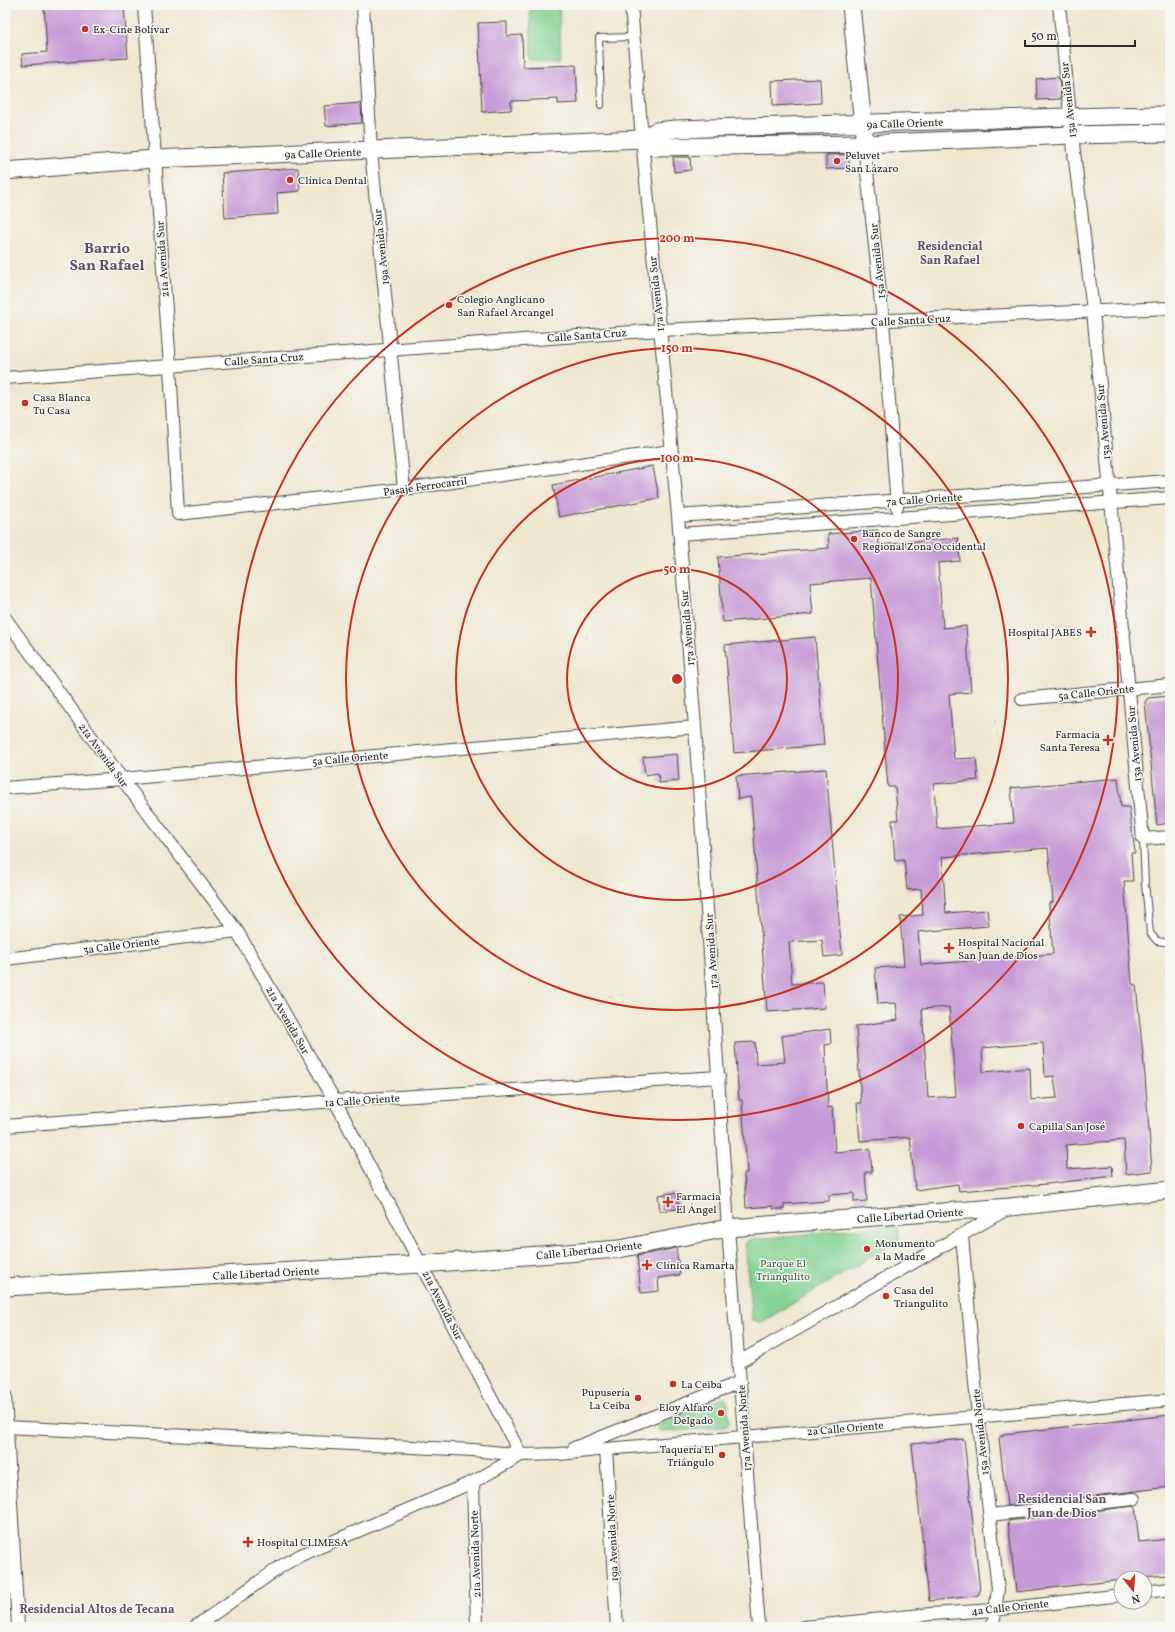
<svg xmlns="http://www.w3.org/2000/svg" width="1175" height="1632" font-family="Vollkorn,serif">
<style>
.green{fill:#82d293;stroke:#567e5f}
.building{fill:#c69ad6;fill-rule:evenodd}
.lines{fill:none;stroke-linecap:round;stroke-linejoin:round}
.lane-casing{stroke:#484744;stroke-width:8}
.street-casing{stroke:#484744;stroke-width:14}
.secondary-casing{stroke:#484744;stroke-width:19}
.lane{stroke:#fff;stroke-width:6}
.street{stroke:#fff;stroke-width:12}
.secondary{stroke:#fff;stroke-width:17}
.ring{fill:none;stroke:#c8321e;stroke-width:2}
.poi-dot{fill:#c8321e;stroke:#f6f6f2;stroke-width:1.5}
.labels{text-anchor:middle;stroke-width:3;stroke-linejoin:round;paint-order:stroke}
.poi-label{font-size:11px;fill:#2b2b2b;stroke:#f6f6f2;text-anchor:start}
.street-label{font-size:11px;fill:#2b2b2b;stroke:#f6f6f2}
.park-label{font-size:11px;fill:#455d4a;stroke:#f6f6f2}
.neighbourhood-label{font-size:12px;font-weight:bold;fill:#615267;stroke:#f6f6f2}
.district-label{font-size:15px;font-weight:bold;fill:#615267;stroke:#f6f6f2}
.centre{fill:#c8321e;stroke:#f6f6f2;stroke-width:2}
.ring-label{font-size:12px;text-anchor:middle;font-weight:bold;fill:#c8321e;stroke:#f6f6f2;stroke-width:3;stroke-linejoin:round;paint-order:stroke}
</style>
<rect width="100%" height="100%" fill="#f6f6f2"/>
<filter id="ink" filterUnits="userSpaceOnUse"><feTurbulence type="fractalNoise" baseFrequency=".025" numOctaves="2"/><feDisplacementMap in="SourceGraphic" scale="8" xChannelSelector="R" yChannelSelector="G"/><feConvolveMatrix kernelMatrix="1 2 1 2 8 2 1 2 1" color-interpolation-filters="sRGB"/></filter>
<filter id="wash" filterUnits="userSpaceOnUse"><feTurbulence type="fractalNoise" baseFrequency=".012" numOctaves="4" result="noise"/><feDisplacementMap in="SourceGraphic" scale="16" xChannelSelector="R" yChannelSelector="G"/><feGaussianBlur stdDeviation="0.9" result="paint"/><feColorMatrix in="noise" values="0 0 0 0 0 0 0 0 0 0 0 0 0 0 0 0 0 1.4 0 .05"/><feComposite in="paint" operator="in"/></filter>
<g filter="url(#wash)">
<rect width="100%" height="100%" fill="#efe7d0"/>
<path class="green" d="M559,7l2,51 -29,1 -2,-51z
M894,1225l5,4v11l-139,83 -8,-2 -7,-76 3,-5z
M722,1398h3l3,4 1,22 -4,3 -62,5 -5,-2v-3l3,-4z"/>
<g id="blocks">
<path class="building" d="M44,5h80l4,53 -105,7 -1,-11 25,-2z
M507,22v14l15,-1 1,32 53,-2 2,38 -20,1v-5l-47,2v9l-29,2 -4,-89z
M1059,77l2,22 -24,1 -1,-21z
M820,79l1,24 -48,3 -1,-25z
M361,103l1,20 -36,3 -2,-20z
M849,154v14l-23,1v-14z
M673,157h17l1,13 -17,2z
M298,168l2,23 -23,2 1,21 -53,4 -3,-45z
M653,466l6,32 -100,19 -6,-32z
M878,530l1,15 79,-7 2,23 -22,2 5,65 23,-2 3,41 2,25 -22,2 5,65 22,-1 2,22 -44,4 3,45 77,-6 -3,-35 107,-10 3,29h8l6,46h-4l2,28h-9l8,103 4,1 9,91 7,95 -26,3 -2,-34 -58,5 1,24 45,-3 1,10 -66,8 -88,7 -1,-7 -43,6 -5,-53 -50,4 -3,-38h4l-5,-77 42,-6 -2,-17 -18,1 -3,-36 29,-2 -4,-49 23,-2 -2,-26 -14,1 -3,-30 -9,1 -3,-41h6l-3,-33h-7l-17,-209 -61,5 3,31 -90,8 -5,-65 111,-9 -1,-14zM1048,848l5,54 -4,1 4,51 -132,11 -3,-33 71,-6 -2,-16 -41,3 -4,-56zM949,1007l7,89 -28,2 -6,-89zM1043,1043l2,34 9,-1 3,22 -26,2 -1,-32 -47,4 -1,-24z
M815,637l9,108 -90,8 -9,-108z
M1170,696v127l-13,2 -12,-123 3,-4z
M677,754l2,27 -20,2 -1,-10 -13,2 -2,-18z
M826,769l16,186 -18,2 -2,-17 -33,2 3,42 31,-2 2,26 -58,4 -16,-215 -13,2 -2,-23z
M830,1029l1,15 -6,1 3,63 4,-1 3,45 35,-3 2,23h-7l2,29 -13,1v-9l-25,2v6l-45,3v5h-11v-3l-27,2 -2,-35h3l-5,-73h-3l-4,-57 20,-1 1,22 29,-2 -3,-26z
M677,1193l2,16 -19,2 -2,-16z
M676,1248l4,27 -22,3 1,13 -18,2 -4,-37z
M1170,1415v72l-163,19 -8,-68 5,-4z
M964,1439l16,152 -2,4 -4,1 -45,5 -17,-157z
M1135,1506l4,36 31,-3v36l-49,3v2l-105,12 -8,-71z"/>
</g>
</g>
<g filter="url(#ink)">
<use href="#blocks" fill-opacity="0" stroke="#484744" stroke-width="1"/>
<g class="lines">
<g class="lane-casing">
<path id="lane" d="M601,105l-2,-67 34,-1
M1143,839l2,45 5,49 7,8 13,2"/>
</g>
<g class="street-casing">
<path id="street" d="M144,5l26,361 8,148 226,-25 267,-38
M363,5l8,146 33,338
M631,5l11,134 36,377 17,211 33,501 31,399
M1059,5l13,130 21,176 50,528 27,-2
M864,144l19,177 14,186
M5,378l655,-48 510,-22
M678,516l492,-35
M680,534l490,-36
M5,618l117,161 115,152 98,170 186,354
M1022,699l148,-14
M5,788l117,-9 573,-52
M5,959l232,-28
M5,1126l330,-25 384,-24
M962,1236l16,180 20,173 -5,38
M739,1362l268,-153
M5,1394l13,233
M5,1427l468,23 48,5 39,-1 46,-5 564,-49
M574,1448l166,-66
M606,1449l11,178
M473,1482l4,145
M990,1515l144,-16
M1145,1592l25,-3
M195,1627l88,-62 18,-10 172,-73 48,-27
M804,1627l127,-13 63,-4 127,-15"/>
</g>
<g class="secondary-casing">
<path id="secondary" d="M851,5l13,131
M642,139l14,8 208,-3 208,-9 98,-2
M5,171l149,-12 488,-20 14,-8 20,-2c165,-4 329,-12 494,-14
M5,1287l417,-23 197,-15 109,-21 282,-21 160,-17"/>
</g>
<use href="#lane" class="lane"/>
<use href="#street" class="street"/>
<use href="#secondary" class="secondary"/>
</g>
</g>
<g class="ring">
<circle cx="677" cy="679" r="110"/>
<circle cx="677" cy="679" r="221"/>
<circle cx="677" cy="679" r="331"/>
<circle cx="677" cy="679" r="441"/>
</g>
<g class="poi-dot">
<circle cx="85" cy="29" r="4"/>
<circle cx="837" cy="161" r="4"/>
<circle cx="290" cy="180" r="4"/>
<circle cx="449" cy="305" r="4"/>
<circle cx="25" cy="403" r="4"/>
<circle cx="854" cy="539" r="4"/>
<path d="M1089 626h4v4h4v4h-4v4h-4v-4h-4v-4h4z"/>
<path d="M1106 734h4v4h4v4h-4v4h-4v-4h-4v-4h4z"/>
<path d="M947 942h4v4h4v4h-4v4h-4v-4h-4v-4h4z"/>
<circle cx="1021" cy="1126" r="4"/>
<path d="M666 1196h4v4h4v4h-4v4h-4v-4h-4v-4h4z"/>
<circle cx="867" cy="1249" r="4"/>
<path d="M645 1259h4v4h4v4h-4v4h-4v-4h-4v-4h4z"/>
<circle cx="886" cy="1296" r="4"/>
<circle cx="673" cy="1384" r="4"/>
<circle cx="638" cy="1398" r="4"/>
<circle cx="721" cy="1413" r="4"/>
<circle cx="722" cy="1455" r="4"/>
<path d="M246 1536h4v4h4v4h-4v4h-4v-4h-4v-4h4z"/>
</g>
<g class="labels">
<g class="poi-label">
<text x="93" y="33">Ex-Cine Bolívar</text>
<text x="845" y="159">Peluvet<tspan x="845" dy="13">San Lázaro</tspan></text>
<text x="298" y="184">Clínica Dental</text>
<text x="457" y="303">Colegio Anglicano<tspan x="457" dy="13">San Rafael Arcangel</tspan></text>
<text x="33" y="401">Casa Blanca<tspan x="33" dy="13">Tu Casa</tspan></text>
<text x="862" y="537">Banco de Sangre<tspan x="862" dy="13">Regional Zona Occidental</tspan></text>
<text x="1082" y="636" text-anchor="end">Hospital JABES</text>
<text x="1100" y="738" text-anchor="end">Farmacia<tspan x="1100" dy="13">Santa Teresa</tspan></text>
<text x="958" y="946">Hospital Nacional<tspan x="958" dy="13">San Juan de Dios</tspan></text>
<text x="1029" y="1130">Capilla San José</text>
<text x="676" y="1200">Farmacia<tspan x="676" dy="13">El Ángel</tspan></text>
<text x="875" y="1247">Monumento<tspan x="875" dy="13">a la Madre</tspan></text>
<text x="656" y="1269">Clínica Ramarta</text>
<text x="894" y="1294">Casa del<tspan x="894" dy="13">Triangulito</tspan></text>
<text x="681" y="1388">La Ceiba</text>
<text x="630" y="1396" text-anchor="end">Pupusería<tspan x="630" dy="13">La Ceiba</tspan></text>
<text x="713" y="1411" text-anchor="end">Eloy Alfaro<tspan x="713" dy="13">Delgado</tspan></text>
<text x="714" y="1453" text-anchor="end">Taquería El<tspan x="714" dy="13">Triángulo</tspan></text>
<text x="257" y="1546">Hospital CLIMESA</text>
</g>
<g class="street-label">
<text transform="translate(1068 100) rotate(-96)" y="4">13a Avenida Sur</text>
<text transform="translate(905 123) rotate(-2)" y="4">9a Calle Oriente</text>
<text transform="translate(323 153) rotate(-2)" y="4">9a Calle Oriente</text>
<text transform="translate(381 247) rotate(-96)" y="4">19a Avenida Sur</text>
<text transform="translate(162 259) rotate(-94)" y="4">21a Avenida Sur</text>
<text transform="translate(877 261) rotate(-96)" y="4">15a Avenida Sur</text>
<text transform="translate(656 294) rotate(-96)" y="4">17a Avenida Sur</text>
<text transform="translate(911 320) rotate(-3)" y="4">Calle Santa Cruz</text>
<text transform="translate(587 335) rotate(-4)" y="4">Calle Santa Cruz</text>
<text transform="translate(264 359) rotate(-4)" y="4">Calle Santa Cruz</text>
<text transform="translate(1103 422) rotate(-95)" y="4">13a Avenida Sur</text>
<text transform="translate(425 486) rotate(-8)" y="4">Pasaje Ferrocarril</text>
<text transform="translate(924 499) rotate(-4)" y="4">7a Calle Oriente</text>
<text transform="translate(687 628) rotate(-95)" y="4">17a Avenida Sur</text>
<text transform="translate(1096 692) rotate(-6)" y="4">5a Calle Oriente</text>
<text transform="translate(1134 744) rotate(-95)" y="4">13a Avenida Sur</text>
<text transform="translate(104 755) rotate(54)" y="4">21a Avenida Sur</text>
<text transform="translate(350 758) rotate(-5)" y="4">5a Calle Oriente</text>
<text transform="translate(121 945) rotate(-7)" y="4">3a Calle Oriente</text>
<text transform="translate(711 951) rotate(-94)" y="4">17a Avenida Sur</text>
<text transform="translate(288 1020) rotate(60)" y="4">21a Avenida Sur</text>
<text transform="translate(362 1100) rotate(-4)" y="4">1a Calle Oriente</text>
<text transform="translate(910 1215) rotate(-4)" y="4">Calle Libertad Oriente</text>
<text transform="translate(589 1250) rotate(-6)" y="4">Calle Libertad Oriente</text>
<text transform="translate(266 1273) rotate(-3)" y="4">Calle Libertad Oriente</text>
<text transform="translate(443 1305) rotate(63)" y="4">21a Avenida Sur</text>
<text transform="translate(744 1428) rotate(-94)" y="4">17a Avenida Norte</text>
<text transform="translate(845 1428) rotate(-5)" y="4">2a Calle Oriente</text>
<text transform="translate(980 1432) rotate(-96)" y="4">15a Avenida Norte</text>
<text transform="translate(612 1538) rotate(-93)" y="4">19a Avenida Norte</text>
<text transform="translate(475 1554) rotate(-92)" y="4">21a Avenida Norte</text>
<text transform="translate(1010 1607) rotate(-6)" y="4">4a Calle Oriente</text>
</g>
<g class="park-label">
<text x="783" y="1267">Parque El<tspan x="783" dy="13">Triangulito</tspan></text>
</g>
<g class="neighbourhood-label">
<text x="950" y="250">Residencial<tspan x="950" dy="14">San Rafael</tspan></text>
<text x="1062" y="1503">Residencial San<tspan x="1062" dy="14">Juan de Dios</tspan></text>
<text x="97" y="1613">Residencial Altos de Tecana</text>
</g>
<g class="district-label">
<text x="107" y="253">Barrio<tspan x="107" dy="17">San Rafael</tspan></text>
</g>
</g>
<circle cx="677" cy="679" r="6" class="centre"/>
<g class="ring-label">
<text x="677" y="242">200 m</text>
<text x="677" y="352">150 m</text>
<text x="677" y="462">100 m</text>
<text x="677" y="573">50 m</text>
</g>
<rect width="1175" height="1632" fill="none" stroke="#f6f6f2" stroke-width="20"/>
<g transform="translate(1133 1590) rotate(163)"><circle r="19" fill="#f6f6f2" stroke="#a5a5a2"/>
<path d="M0-3L7 15L0 10L-7 15Z" fill="#c8321e"/>
<text y="-6" font-size="11" font-weight="bold" text-anchor="middle" fill="#2b2b2b">N</text>
</g>
<path d="M1025 40v6h110v-6" fill="none" stroke="#2b2b2b" stroke-width="2"/>
<text x="1031" y="40" font-size="12" fill="#2b2b2b" stroke="#f6f6f2" stroke-width="3" paint-order="stroke">50 m</text>
</svg>
